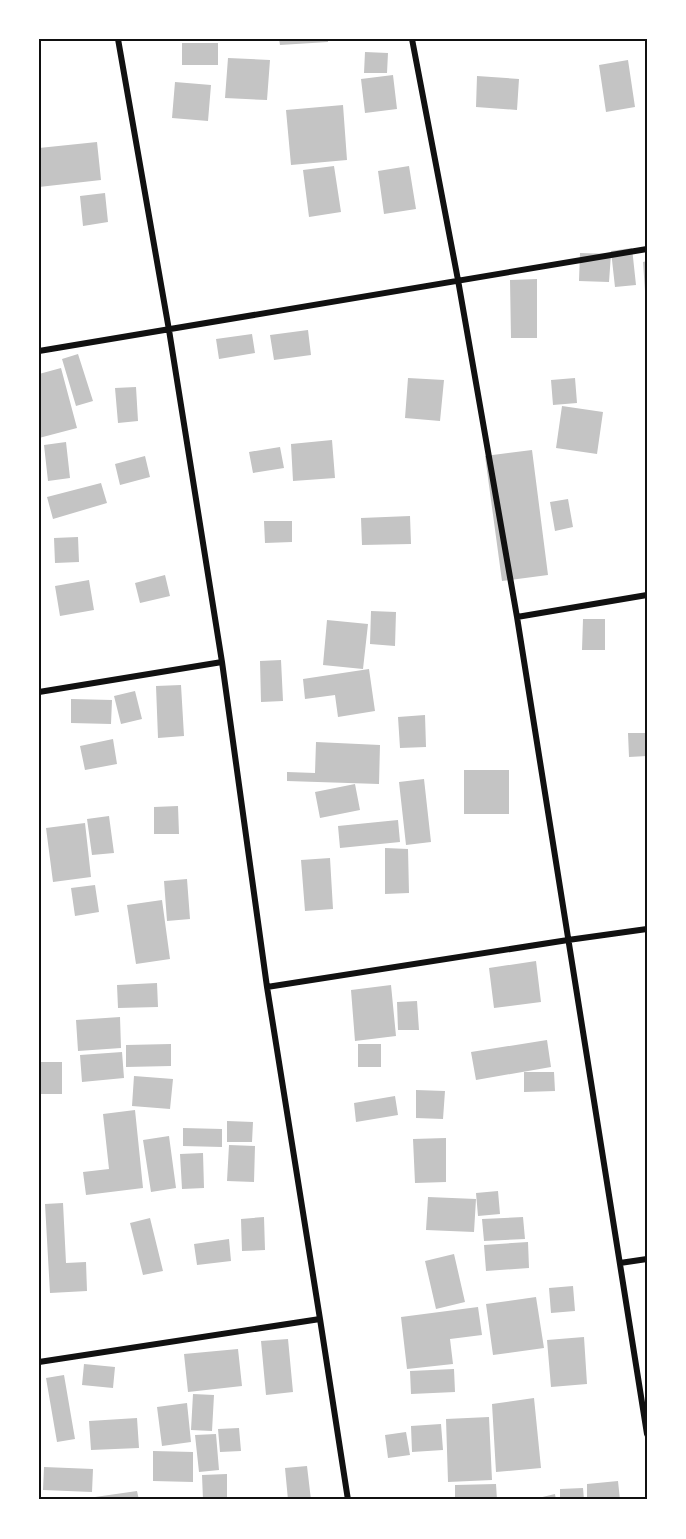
<svg xmlns="http://www.w3.org/2000/svg" width="686" height="1539" font-family="'Work Sans',sans-serif">
<style>
.building{fill:#c4c4c4}
.lines{fill:none;stroke-linecap:round;stroke-linejoin:round}
.minor{stroke:#111;stroke-width:6}
.neatline{fill:none;stroke:#111;stroke-width:2}
</style>
<rect width="100%" height="100%" fill="#fff"/>
<path class="building" d="M279,39h49v3l-48,3z
M182,43h36v22h-36z
M365,52l23,1 -1,20h-23z
M228,58l42,2 -3,40 -42,-2z
M628,60l7,47 -29,5 -7,-47z
M393,75l4,34 -32,4 -4,-34z
M477,76l42,3 -2,31 -41,-3z
M175,82l36,3 -3,36 -36,-3z
M343,105l4,55 -56,5 -5,-55z
M97,142l4,38 -62,7v-39z
M334,166l7,46 -32,5 -6,-47z
M409,166l7,43 -32,5 -6,-43z
M105,193l3,29 -25,4 -3,-30z
M632,248l4,37 -21,2 -4,-36z
M580,253l31,1 -2,28 -30,-1z
M647,261v30h-2l-2,-29z
M537,279v59h-26l-1,-58z
M308,330l3,25 -37,5 -4,-25z
M252,334l3,19 -36,6 -3,-20z
M78,354l15,47 -17,5 -14,-47z
M61,368l16,60 -38,10v-64z
M408,378l36,2 -4,41 -35,-3z
M575,378l2,25 -24,2 -2,-25z
M136,387l2,34 -20,2 -3,-35z
M562,406l41,6 -6,42 -41,-6z
M332,440l3,38 -42,3 -2,-37z
M66,442l4,36 -22,3 -4,-36z
M280,447l4,21 -31,5 -4,-21z
M532,450l16,125 -46,6 -17,-125z
M145,456l5,21 -30,8 -5,-21z
M101,483l6,20 -54,16 -6,-22z
M568,499l5,28 -18,4 -5,-29z
M410,516l1,28 -49,1 -1,-27z
M264,521h28v21l-27,1z
M78,537l1,25 -24,1 -1,-25z
M165,575l5,21 -30,7 -5,-20z
M89,580l5,30 -34,6 -5,-30z
M371,611l25,1 -1,34 -25,-2z
M583,619h22v31h-23z
M327,620l41,4 -5,45 -40,-4z
M281,660l2,41 -22,1 -1,-41z
M369,669l6,42 -37,6 -3,-22 -30,4 -2,-20z
M181,685l3,51 -26,2 -2,-52z
M135,691l7,28 -21,5 -7,-28z
M71,699l41,1 -1,24 -40,-1z
M425,715l1,32 -26,1 -2,-31z
M628,733h19v23l-18,1z
M113,739l4,25 -32,6 -5,-24z
M316,742l64,3 -1,39 -92,-3v-9l28,1z
M464,770h45v44h-45z
M424,779l7,63 -25,3 -7,-63z
M355,784l5,26 -40,8 -5,-26z
M178,806l1,28h-25v-27z
M109,816l5,37 -22,2 -5,-36z
M398,820l2,22 -60,6 -2,-22z
M85,823l6,54 -38,5 -7,-54z
M385,848l23,1 1,44 -24,1z
M330,858l3,51 -28,2 -4,-51z
M187,879l3,40 -23,2 -3,-40z
M95,885l4,27 -24,4 -4,-28z
M162,900l8,59 -34,5 -9,-59z
M536,961l5,41 -47,6 -5,-40z
M157,983l1,24 -40,1 -1,-23z
M391,985l5,51 -41,5 -4,-51z
M417,1001l2,29h-21l-1,-28z
M120,1017l1,31 -43,3 -2,-31z
M547,1040l4,27 -75,13 -5,-28z
M171,1044v22l-45,1v-22z
M358,1044h23v23h-23z
M122,1052l2,26 -42,4 -2,-27z
M39,1062h23v32h-23z
M524,1072h30l1,19 -31,1z
M134,1076l39,3 -3,30 -38,-3z
M416,1090l29,1 -2,28 -27,-1z
M395,1096l3,19 -42,7 -2,-19z
M135,1110l8,78 -57,7 -3,-23 26,-3 -6,-55z
M227,1121l26,1 -1,20h-25z
M183,1128l39,1v18l-39,-1z
M169,1136l7,52 -25,4 -8,-52z
M446,1138v44l-31,1 -2,-44z
M229,1145l26,1 -1,36 -27,-1z
M203,1153l1,35 -22,1 -2,-35z
M498,1191l2,23 -22,2 -2,-23z
M428,1197l48,2 -2,33 -48,-2z
M63,1203l3,60 20,-1 1,29 -37,2 -5,-89z
M264,1217l1,33 -23,1 -1,-32z
M523,1217l2,22 -41,2 -2,-22z
M150,1218l13,53 -20,4 -13,-52z
M229,1239l2,22 -34,4 -3,-21z
M528,1242l1,26 -43,3 -2,-26z
M454,1254l11,48 -29,7 -11,-48z
M573,1286l2,25 -24,2 -2,-25z
M536,1297l8,51 -51,7 -7,-51z
M478,1307l4,28 -32,4 3,25 -46,5 -6,-52z
M584,1337l3,47 -36,3 -4,-47z
M288,1339l5,53 -27,3 -5,-54z
M238,1349l4,37 -54,6 -4,-38z
M84,1364l31,3 -2,21 -31,-3z
M454,1369l1,23 -44,2 -1,-23z
M64,1375l11,64 -18,3 -11,-64z
M193,1394l21,1 -2,36 -21,-1z
M534,1398l7,70 -45,4 -4,-68z
M187,1403l4,39 -29,4 -5,-39z
M489,1417l3,63 -44,2 -2,-63z
M137,1418l2,30 -48,2 -2,-29z
M441,1424l2,26 -31,2 -1,-26z
M239,1428l2,23 -21,1 -2,-23z
M406,1432l4,23 -22,3 -3,-23z
M216,1434l3,36 -20,2 -4,-37z
M153,1451l40,1v30l-40,-1z
M307,1466l4,34h-23l-3,-32z
M44,1467l49,2 -1,23 -49,-2z
M227,1474v26h-24l-1,-25z
M618,1481l2,19h-33v-16z
M496,1484l1,16h-42v-15z
M583,1488l1,12h-24v-11z
M137,1491l2,9h-43l-1,-3z
M555,1494l1,6h-21l-1,-1z"/>
<g class="lines">
<path class="minor" d="M118,39l51,291 53,332 45,325 53,332 28,181
M412,39l46,241 59,337 130,817
M39,351l608,-102
M517,617l130,-22
M39,692l183,-30
M267,987l301,-47 79,-11
M620,1263l27,-4
M39,1362l281,-43"/>
</g>
<rect width="686" height="1539" fill="none" stroke="#ffffff" stroke-width="81"/>
<rect x="40" y="40" width="606" height="1458" class="neatline"/>
</svg>
